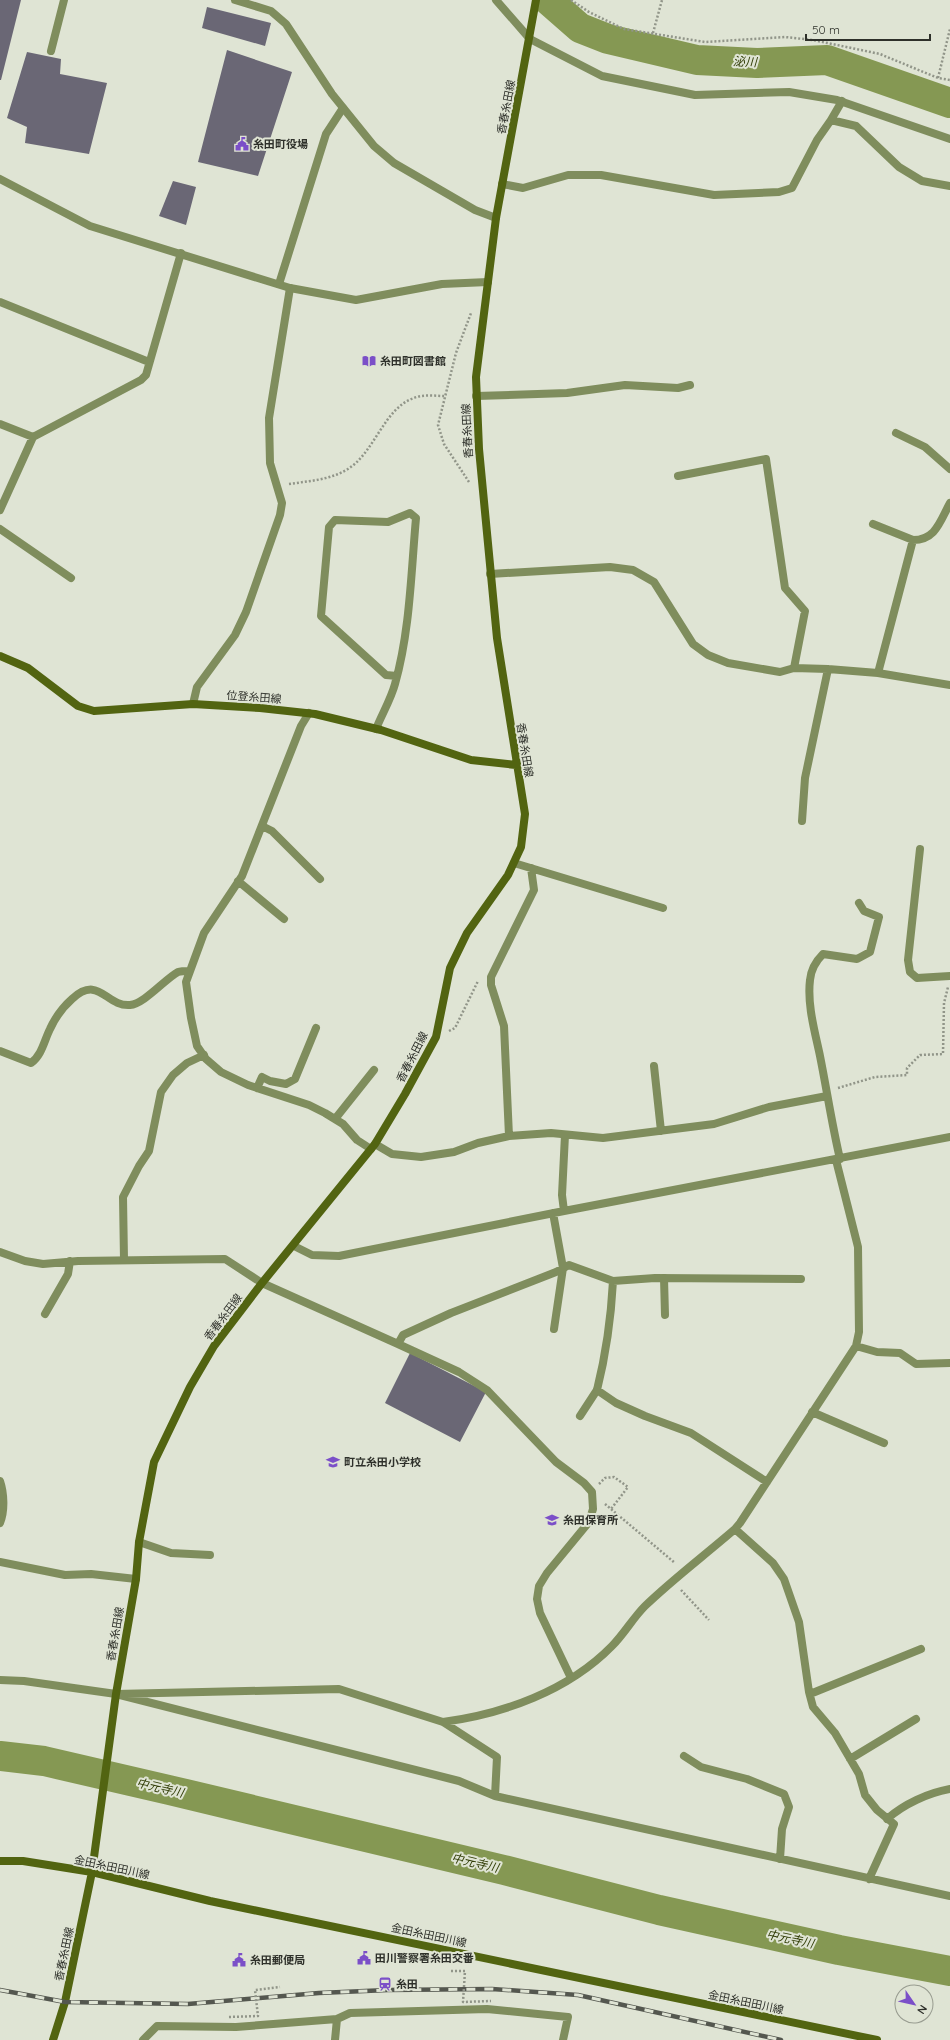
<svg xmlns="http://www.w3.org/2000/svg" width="950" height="2040" font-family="Quicksand,'Noto Sans JP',sans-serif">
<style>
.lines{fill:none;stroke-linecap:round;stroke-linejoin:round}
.river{stroke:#859853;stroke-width:30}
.building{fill:#6a6775}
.path{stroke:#919589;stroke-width:2.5;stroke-dasharray:2 2;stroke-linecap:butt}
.service{stroke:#7f8d5d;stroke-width:8}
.minor{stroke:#7f8d5d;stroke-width:8}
.tertiary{stroke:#7f8d5d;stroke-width:8}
.secondary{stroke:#526411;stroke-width:8}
.rail-casing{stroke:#54574f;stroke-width:4.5}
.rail{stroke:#dfe4d4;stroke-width:3;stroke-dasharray:9;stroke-linecap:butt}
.path-bridge{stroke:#919589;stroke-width:2.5;stroke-dasharray:2 2;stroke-linecap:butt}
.labels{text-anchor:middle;stroke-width:4;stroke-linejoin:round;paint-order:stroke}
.street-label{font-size:11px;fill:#2e302a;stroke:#dfe4d4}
.poi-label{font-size:11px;font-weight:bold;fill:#2e302a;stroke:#dfe4d4;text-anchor:start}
.water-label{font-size:12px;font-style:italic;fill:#323e08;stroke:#dfe4d4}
</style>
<rect width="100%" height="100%" fill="#dfe4d4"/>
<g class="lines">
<path class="river" d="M548,0l32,28 28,11 89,21 60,3 70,-3 123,43
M0,1756l44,5 125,29 335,80 155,40 180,40 111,21"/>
</g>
<path class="building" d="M0,0h21l-20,80h-1z
M207,7l64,16 -6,23 -63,-18z
M227,50l65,22 -34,104 -60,-14z
M27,52l34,7 -1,15 47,9 -18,71 -64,-11 2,-16 -20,-9z
M173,181l23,6 -10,38 -27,-9z
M410,1353l76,39 -26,50 -75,-39z"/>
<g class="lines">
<path class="path" d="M571,0l18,12 35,17 81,13 80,-5 28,3 67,14 58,24 12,2
M653,33l9,-33
M938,78l12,-49
M469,482l-25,-38 -6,-19 18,-72 15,-40
M289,484c20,-3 41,-4 59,-15 27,-17 36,-61 66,-71 9,-4 21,-2 31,-2
M449,1031l6,-3 23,-47
M838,1088l37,-11 32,-2v-7l13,-13 23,-1 1,-51 4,-16
M599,1484l6,-6 9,-1 14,10 -17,22
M605,1504l70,59
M681,1590l28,30"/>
<path class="service" d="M51,51l13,-51
M279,284l47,-150 17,-26
M664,1278l1,37
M554,1329l9,-61
M580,1416l17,-26
M139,1542l32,11 39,2"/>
<path class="minor" d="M235,0l36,11 15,13 46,70 42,52 20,17 81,47 21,8
M496,0l34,39
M831,120l11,-19
M502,184l21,4 45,-13h33l113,20 65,-3 13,-4 25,-48 14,-20 25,6 43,41 23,14 28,5
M0,302l149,60
M476,396l91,-3 58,-8 53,3 12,-3
M0,424l33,13
M896,433l29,14 25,22
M678,476l88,-17 19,129 20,23 -11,57
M0,510l33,-73 108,-57 5,-5 35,-122
M873,524l40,16
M0,529l71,49
M490,574l120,-7 23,3 21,12 39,62 15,11 20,8 52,9 14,-4 34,1 50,4 72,12
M878,673l35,-133c23,0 27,-19 37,-37
M193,704l4,-17 38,-52 11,-23 34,-97 2,-12 -12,-40 -1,-45 21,-130
M309,713l-8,13 -59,150 -38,57 -18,49 5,36 6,28 9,13 15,13 27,13 61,20 16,8 18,11 14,16 14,9
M376,729c6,-15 15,-30 19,-45 15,-53 16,-111 21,-166l-6,-5 -22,9 -53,-2 -6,7 -8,89 65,59 11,1
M802,821l3,-43 23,-109
M262,826l10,5 48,48
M920,849l-12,111 2,12 7,6 33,-2
M514,863l149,45
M238,881l46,38
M0,1051l31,12c11,-8 13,-22 19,-34 5,-11 13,-22 22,-30 27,-25 34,8 58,6 14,-1 35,-26 48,-33 3,-1 8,-1 12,-1
M654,1066l7,65
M257,1088l5,-11 8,4 16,3 9,-5 21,-51
M335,1119l39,-49
M509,1136l-5,-110 -13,-41v-8l43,-87 -3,-22
M375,1144l17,10 29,3 33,-5 24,-9 31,-7 42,-3 52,5 111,-14 55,-17 58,-11
M840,1159c-8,-34 -13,-68 -20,-103 -5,-24 -13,-51 -10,-76 1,-11 5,-18 13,-26l34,5 13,-7 9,-35 -15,-6 -5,-8
M564,1211l-2,-16 3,-60
M553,1213l10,55
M294,1246l18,9 27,1 225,-45 386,-74
M0,1252l25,9 18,3 35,-3 147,-2 37,24 136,61 5,-9 48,-22 105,-41 13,-7 44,16 42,-3 146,1
M124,1260l-1,-63 16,-31 10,-15 12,-59 12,-17 14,-12 17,-8
M613,1281c-2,38 -7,73 -16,109l19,13 29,13 46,17 76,49
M45,1314l23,-40 2,-13
M398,1344l61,28 28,18 69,72 28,21 8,9 1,17 -4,13 -42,51 -8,13 -2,13 3,14 31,65
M856,1346l21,6 23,1 16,11 34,-1
M812,1412l72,31
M0,1481c4,12 5,30 0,42
M735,1529l38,34 11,16 15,43 10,70 4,15 22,26 24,41 6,21 12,15 17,14 -25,55
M0,1562l65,13 26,-1 45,5
M0,1680l24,1 92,13 343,87 36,15
M116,1694l223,-5 104,33 54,35 -2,39 455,100
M810,1694l111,-45
M443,1722c60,-8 125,-31 169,-76 12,-12 21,-28 33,-40 28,-27 60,-51 90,-77l5,-6 116,-177 3,-14 -1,-85 -22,-87
M684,1756l17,11 46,12 37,15 5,13 -7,22 -2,30
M850,1759l66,-40
M887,1819c17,-15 41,-26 63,-30
M143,2040l14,-14 79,1 101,-8
M335,2040l2,-21 13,-6 137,-4 81,8 -5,23"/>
<path class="tertiary" d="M530,39l72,37 93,19 94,-3 48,8 113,39
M0,179l90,47 200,62 66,12 86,-16 46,-2"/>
<path class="secondary" d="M0,656l28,12 50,38 16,5 99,-7 67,4 55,6 66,16 90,30 45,5
M0,1861h23l69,11 118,29 667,139
M53,2040l12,-38 27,-130 24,-178 20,-115 3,-37 15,-80 36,-75 24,-41 48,-63 113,-139 30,-50 31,-57 14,-69 17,-35 41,-58 13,-28 4,-33 -28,-176 -18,-189 -3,-72 20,-159 40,-218"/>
<g class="rail-casing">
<path id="rail" d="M0,1990l65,12 123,2 131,-11 69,-3 104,-1 86,6 203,45"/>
</g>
<use href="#rail" class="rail"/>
<path class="path-bridge" d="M451,1971h14l-2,31 28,-1
M229,2017l29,-1 -3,-26 25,-3"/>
</g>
<defs>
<g id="civic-bare" transform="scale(1.08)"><path d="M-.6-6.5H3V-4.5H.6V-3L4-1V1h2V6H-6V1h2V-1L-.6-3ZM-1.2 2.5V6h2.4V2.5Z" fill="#7b4fc8" stroke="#dfe4d4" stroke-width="2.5" paint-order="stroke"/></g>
<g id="library-bare" transform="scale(1.08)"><path d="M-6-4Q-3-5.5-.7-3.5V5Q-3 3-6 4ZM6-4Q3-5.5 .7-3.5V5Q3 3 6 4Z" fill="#7b4fc8" stroke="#dfe4d4" stroke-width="2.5" paint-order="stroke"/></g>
<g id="school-bare" transform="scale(1.08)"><path d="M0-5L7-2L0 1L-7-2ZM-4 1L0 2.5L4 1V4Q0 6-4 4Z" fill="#7b4fc8" stroke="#dfe4d4" stroke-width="2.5" paint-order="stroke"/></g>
<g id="station-bare" transform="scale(1.08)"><path d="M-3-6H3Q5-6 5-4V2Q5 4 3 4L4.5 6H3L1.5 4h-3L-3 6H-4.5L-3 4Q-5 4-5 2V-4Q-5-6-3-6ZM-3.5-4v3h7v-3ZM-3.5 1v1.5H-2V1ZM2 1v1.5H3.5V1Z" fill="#7b4fc8" stroke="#dfe4d4" stroke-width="2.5" paint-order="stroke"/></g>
</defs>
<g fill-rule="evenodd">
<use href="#civic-bare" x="242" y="144"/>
<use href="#library-bare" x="369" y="361"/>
<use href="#school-bare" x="333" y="1462"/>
<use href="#school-bare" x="552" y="1520"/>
<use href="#civic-bare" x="364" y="1958"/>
<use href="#civic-bare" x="239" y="1960"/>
<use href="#station-bare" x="385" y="1984"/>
</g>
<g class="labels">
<g class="street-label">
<text transform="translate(506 107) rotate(-79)" y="4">香春糸田線</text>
<text transform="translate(467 431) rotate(-93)" y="4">香春糸田線</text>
<text transform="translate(254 697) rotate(4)" y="4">位登糸田線</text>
<text transform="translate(525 750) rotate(81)" y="4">香春糸田線</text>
<text transform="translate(412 1057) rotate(-63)" y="4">香春糸田線</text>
<text transform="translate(223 1317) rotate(-53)" y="4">香春糸田線</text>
<text transform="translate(115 1634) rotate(-80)" y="4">香春糸田線</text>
<text transform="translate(112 1867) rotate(12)" y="4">金田糸田田川線</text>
<text transform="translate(429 1935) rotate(12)" y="4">金田糸田田川線</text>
<text transform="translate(64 1954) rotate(-78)" y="4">香春糸田線</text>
<text transform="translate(746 2002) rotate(12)" y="4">金田糸田田川線</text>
</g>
<g class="poi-label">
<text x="253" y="148">糸田町役場</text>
<text x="380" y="365">糸田町図書館</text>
<text x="344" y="1466">町立糸田小学校</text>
<text x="563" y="1524">糸田保育所</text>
<text x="375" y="1962">田川警察署糸田交番</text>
<text x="250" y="1964">糸田郵便局</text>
<text x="396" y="1988">糸田</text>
</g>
<g class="water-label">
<text transform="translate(745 62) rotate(2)" y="4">泌川</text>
<text transform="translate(160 1788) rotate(13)" y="4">中元寺川</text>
<text transform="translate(475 1863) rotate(13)" y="4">中元寺川</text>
<text transform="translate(790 1939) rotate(12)" y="4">中元寺川</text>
</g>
</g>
<g transform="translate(914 2004) rotate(124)"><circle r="19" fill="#dfe4d4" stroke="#989c90"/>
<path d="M0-3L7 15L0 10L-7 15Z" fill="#7b4fc8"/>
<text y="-6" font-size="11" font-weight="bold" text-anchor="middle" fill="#2e302a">N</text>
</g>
<path d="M806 34v6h124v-6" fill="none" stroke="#2e302a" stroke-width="2"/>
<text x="812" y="34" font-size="12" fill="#2e302a" stroke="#dfe4d4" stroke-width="3" paint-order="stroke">50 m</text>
</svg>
